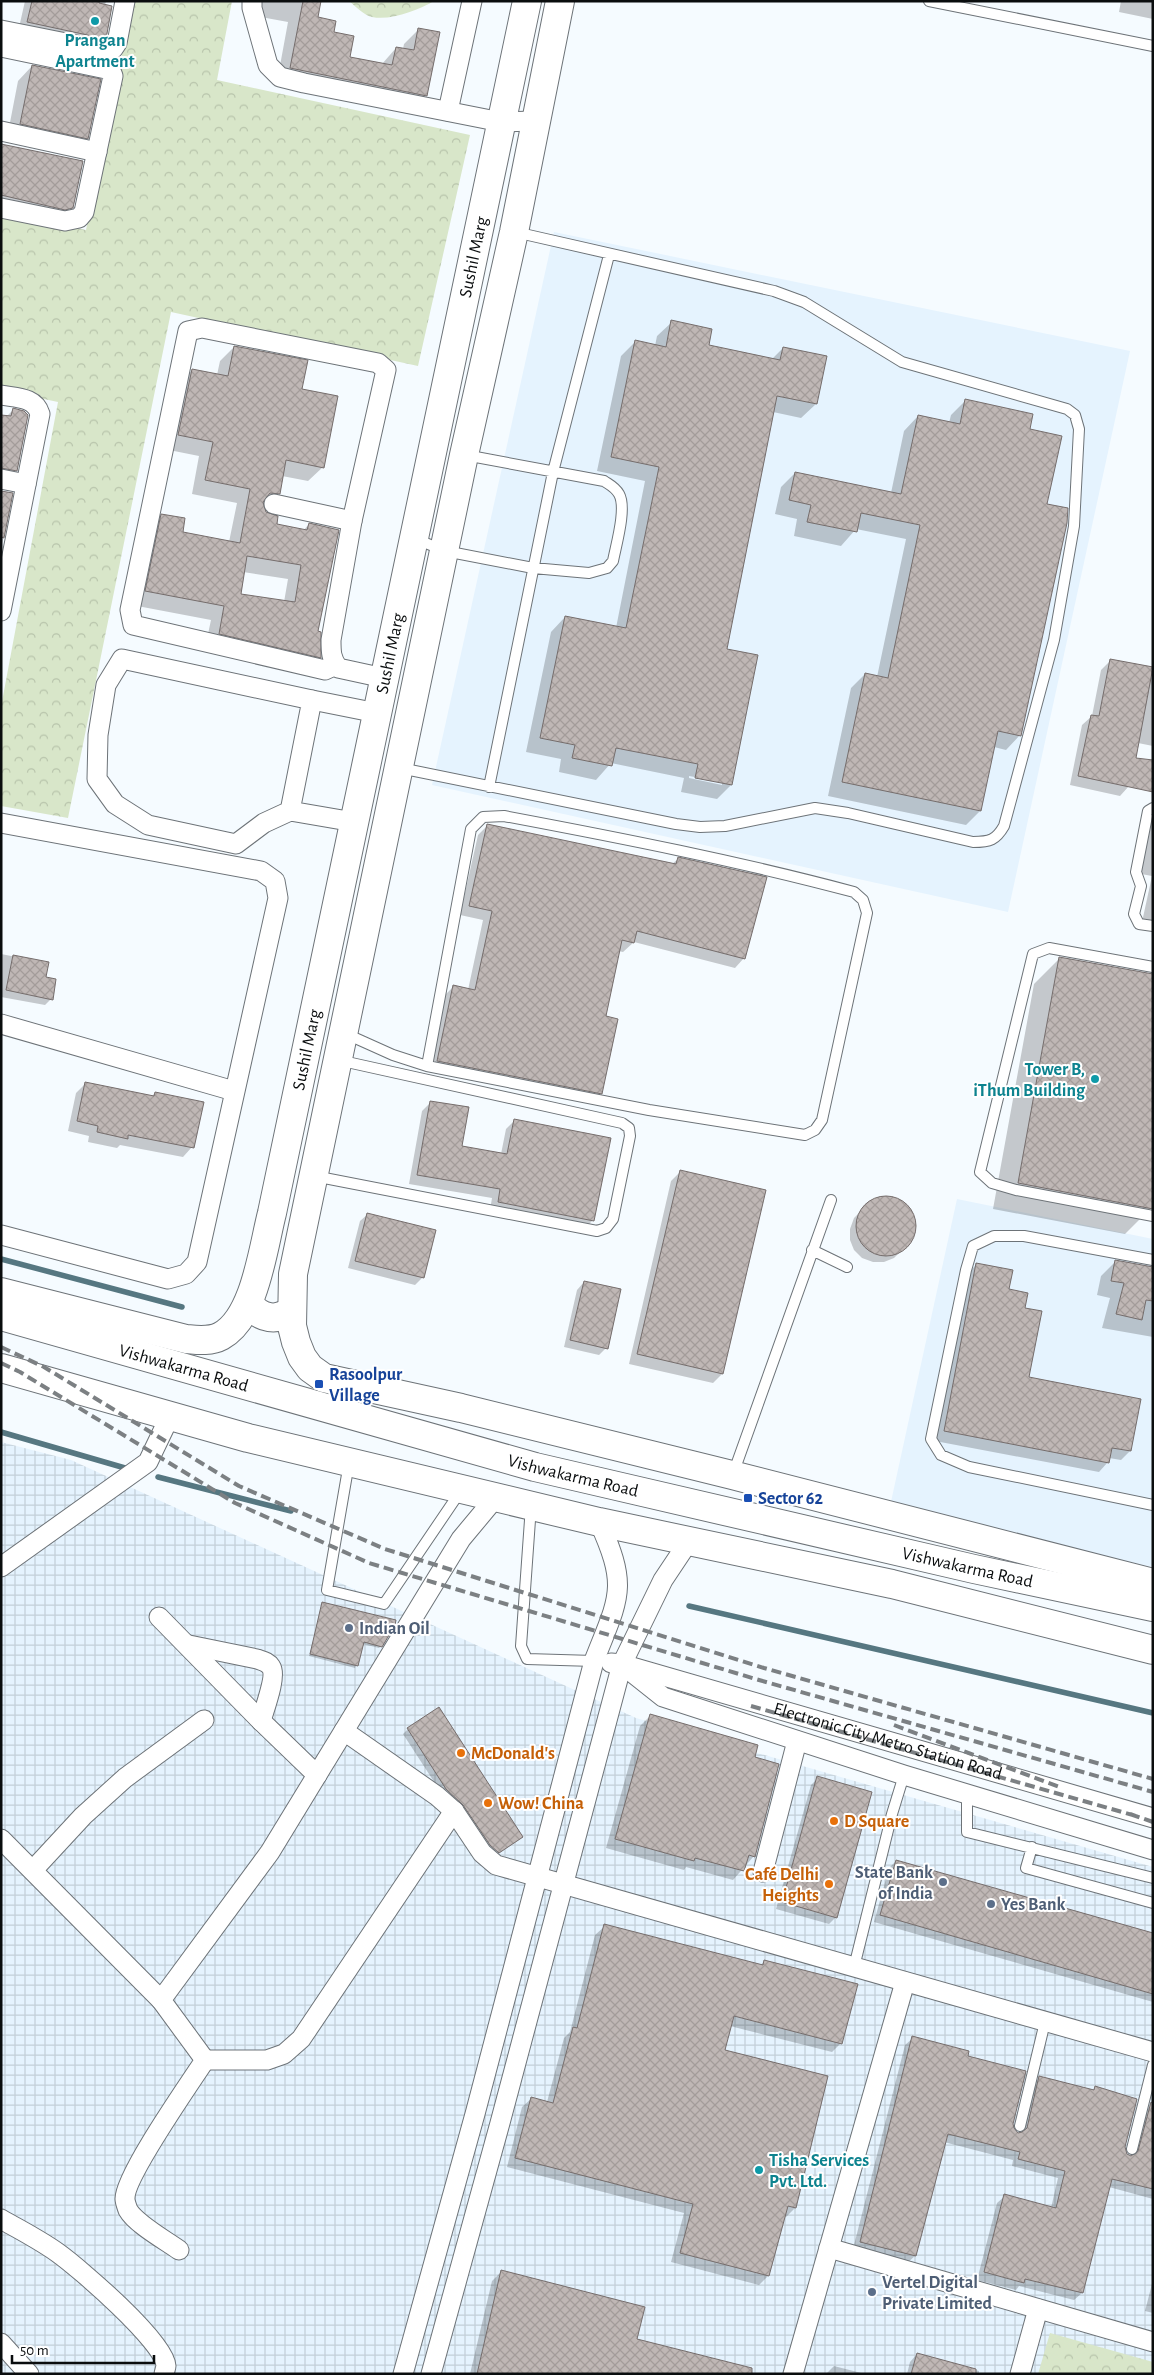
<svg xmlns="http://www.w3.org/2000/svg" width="1154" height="2375" font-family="'Alegreya Sans',sans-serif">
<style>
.built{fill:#e5f3fe}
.industrial{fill:url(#industrial-grid)}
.park{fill:url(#park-crowns)}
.shadow{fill:#0003;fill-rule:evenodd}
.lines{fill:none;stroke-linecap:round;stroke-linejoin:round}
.stream{stroke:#567781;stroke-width:5.5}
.building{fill:url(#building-cross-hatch);stroke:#756d6c;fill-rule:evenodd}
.lane-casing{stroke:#6d7378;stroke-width:12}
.street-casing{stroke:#6d7378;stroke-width:21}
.secondary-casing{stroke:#6d7378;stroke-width:30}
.lane{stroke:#fff;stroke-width:10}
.street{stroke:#fff;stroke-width:19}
.secondary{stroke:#fff;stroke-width:28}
.rail{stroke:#7c8083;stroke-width:4;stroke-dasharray:10 5;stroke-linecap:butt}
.culture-dot{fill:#0f9aa8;stroke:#fff;stroke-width:2}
.transit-dot{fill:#1a4fb4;stroke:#fff;stroke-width:2}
.service-dot{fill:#5c6f8a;stroke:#fff;stroke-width:2}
.food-dot{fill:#e8710a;stroke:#fff;stroke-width:2}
.labels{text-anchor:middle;stroke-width:4;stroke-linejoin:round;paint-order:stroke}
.culture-label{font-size:18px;font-weight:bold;fill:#0d838f;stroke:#fff}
.street-label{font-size:18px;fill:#0a0d0e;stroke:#fff}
.transit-label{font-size:18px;font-weight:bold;fill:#164399;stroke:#fff;text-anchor:start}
.service-label{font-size:18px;font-weight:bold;fill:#4e5e75;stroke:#fff;text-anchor:start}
.food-label{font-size:18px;font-weight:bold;fill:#c56008;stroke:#fff;text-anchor:start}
</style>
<defs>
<pattern id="industrial-grid" width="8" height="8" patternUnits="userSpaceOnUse" patternTransform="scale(1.25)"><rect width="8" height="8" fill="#e5f3fe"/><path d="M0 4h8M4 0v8" fill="none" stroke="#c3cfd8"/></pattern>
<pattern id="park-crowns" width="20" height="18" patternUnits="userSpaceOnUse" patternTransform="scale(1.25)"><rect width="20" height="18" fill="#d8e6c9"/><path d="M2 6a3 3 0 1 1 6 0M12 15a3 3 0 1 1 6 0" fill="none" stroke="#b8c4ab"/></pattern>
<pattern id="building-cross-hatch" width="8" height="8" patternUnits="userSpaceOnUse" patternTransform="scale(1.25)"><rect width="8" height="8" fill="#bfb7b5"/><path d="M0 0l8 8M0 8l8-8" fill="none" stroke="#a39c9a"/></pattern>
</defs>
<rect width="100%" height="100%" fill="#f5fbff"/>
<path class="built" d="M554,232l576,119 -122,561 -576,-127z
M957,1199l196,40v328l-264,-56z"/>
<path class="industrial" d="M1,1442l70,18 565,258 517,149v507h-1152z"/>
<path class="park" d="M133,1h99l-15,79 253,55 -52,231 -247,-54 -103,506 -67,-12v-99l57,-305 -57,-12v-178l85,18z
M349,1h85c-16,9 -43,20 -62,16 -7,-1 -17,-11 -23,-16z
M1050,2333l103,29v12h-115z"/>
<path class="shadow" d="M25,1h81l-1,5 5,1 -6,32 -9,10 -77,-17z
M252,1h68l-4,17 16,15 17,25 33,6 14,-16 7,1 1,-5 15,-15 7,66 -14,15 -135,-28 11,-60 -38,-7z
M1121,1h32v18l-34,-7z
M32,66l55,72 -14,14 -66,-14 11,-57z
M1,146l71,60 -13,14 -58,-8z
M672,322l35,24 64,14 12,-12 33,56 -15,14 -28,-6 -47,238 5,135 -14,14 -36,-7 3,-14 -73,-15 -15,17 -37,-8 2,-13 -35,-7 25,-120 14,-15 51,11 29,-147 -48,-10 24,-115 14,-14 20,4 2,-10zM689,776l33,6v3l-33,-7z
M234,347l67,43 22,77 -15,14 -26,-5 -3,17 -15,15 11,17 28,6 6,-7 11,133 -14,14 -101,-23 6,-28 -79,-15 16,-75 14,-15 19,18 48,9 8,-39 -45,-9 7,-38 -35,-7 14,-64 14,-15 25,5 3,-14zM243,572l45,7 -4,23 -45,-7z
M965,401l63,29 18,75 -26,230 -14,15 -12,-3 -14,64 -14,14 -138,-29 23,-108 14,-14 12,3 29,-138 -50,-10 -15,17 -47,-10 3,-17 -22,-5 6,-27 14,-14 96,20 13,-62 14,-15 31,7 2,-8z
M13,410l3,60 -14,15 -1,-69 5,1z
M1,492l10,2 -10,55z
M1110,661l43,17v68l-15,-3 -9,43 -9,10 -50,-11 12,-60 10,-9 9,-46z
M1153,819v117l-1,-12 -10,-2 10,-46 -16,-3 9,-47z
M487,826l185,38 6,-5 66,99 -9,10 -101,-26 -11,10 -5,-1 -14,66 -3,76 -10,10 -163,-33 15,-73 10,-10 15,3 15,-70 -23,-5 18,-80z
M1,954l46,9 -3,15 7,21 -6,6 -44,-8z
M1060,958l91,250 -26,26 -132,-25 41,-225z
M86,1083l65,14 4,-4 37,54 -9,10 -63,-12 -3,3 -29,-6 1,-6 -21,-5 8,-38z
M431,1102l30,45 40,7 5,-25 9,-9 78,100 -9,9 -94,-19 2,-12 -83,-14 13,-73z
M681,1171l41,203 -9,9 -84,-19 42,-183z
M880,1198h11l11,4 8,8 4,10v12l-4,10 -16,16 -10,4h-11l-11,-4 -8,-8 -4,-10v-11l4,-11 16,-16z
M368,1214l66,17 -12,47 -7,7 -67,-17 12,-47z
M1116,1261l37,8v68l-51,-9 8,-30 -13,-3 4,-19z
M977,1264l31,26 16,19 4,69 102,73 -9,9 -12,-2 -1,4 -9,10 -164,-31 32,-167z
M584,1282l22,66 -7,7 -35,-8 13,-57z
M323,1604l58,42 -2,2 -16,-4 -8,24 -46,-12z
M650,1716l103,42 1,98 -21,24 -47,-13 -2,3 -78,-22 34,-122z
M408,1729l114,108 -28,20 -52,-63 -39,-60z
M818,1778l18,139 -7,7 -53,-15 35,-124z
M896,1861l257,73v68l-279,-80 15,-54z
M605,1926l155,40 4,-5 77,82 -9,9 -102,-26 -6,25 85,104 -14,53 -9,9 -2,-1 -16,60 -9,9 -88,-23 13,-49 -177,-46 15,-60 10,-9 15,4 17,-64 6,-6 25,-97z
M913,2038l54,19 50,77h3l12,-49 8,-8 52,14 3,-4 29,65 5,5h3l12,-46 9,-7v95l-44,-12 -27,106 -8,7 -55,-14 -3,4 -39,-10 20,-77 8,-7 46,12 7,-30 -46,-12 1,-6 -69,-18 -29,114 -8,7 -54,-14 52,-204z
M502,2271l134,69 105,34h-271l22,-93z
M1153,2280v33l-8,-2z
M917,2354l62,17v3h-72l3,-12z
M834,2366l31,8h-39z"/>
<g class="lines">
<path class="stream" d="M1,1259l181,48
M1,1432l124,36
M158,1477l133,34
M689,1606l464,107"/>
</g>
<path class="building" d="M32,1h67v2l13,3 -6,33 -79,-17z
M303,1h18l-3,16 18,4 -2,11 20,4 -4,21 42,8 4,-18 18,3 4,-22 22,4 -13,64 -137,-28z
M32,65l69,14 -13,60 -68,-15z
M1,144l82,17 -10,47 -8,2 -64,-15z
M671,320l41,9 -3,16 71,15 3,-13 44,9 -10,48 -40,-8 -50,253 31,6 -26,130 -37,-7 3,-14 -82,-16 -4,18 -40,-8 3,-13 -35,-7 25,-122 61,12 33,-161 -48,-10 24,-117 31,7z
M234,346l74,14 -6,29 36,7 -14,72 -38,-8 -6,34 -10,-1 -7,9 3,10 12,4 -1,8 30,6 2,-7 30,7 -21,101 3,1v26l-102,-24 5,-28 -79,-15 16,-77 24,4 -2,14 57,11 10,-54 -45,-9 8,-38 -35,-7 14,-66 36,7zM247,556l54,9 -6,37 -54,-8z
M965,399l68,15 -3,15 32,7 -15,68 21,4 -1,15 -46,213 -23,-5 -17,80 -139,-29 23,-109 23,5 32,-153 -59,-12 -4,19 -50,-10 4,-17 -22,-5 6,-28 106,22 17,-79 42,9z
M13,408l11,3 4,4 -11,56 -16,-3v-53l10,1z
M1,491l12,2 -9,45 -3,-1z
M1110,659l43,8 -17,91 17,2v32l-75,-16 13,-61 8,1z
M487,824l189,40 2,-7 89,20 -22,82 -108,-28 -3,12 -12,-3 -16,76 12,3 -16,75 -165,-33 16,-76 22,5 17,-79 -23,-5z
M13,955l36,7 -3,15 10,2 -3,21 -47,-10z
M1059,957l94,17v235l-135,-26z
M85,1082l69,14 1,-4 49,10 -10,46 -66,-13v4l-31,-7 1,-6 -21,-5z
M430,1101l39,6 -7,39 45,8 7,-35 97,19 -17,83 -96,-19 2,-13 -83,-14z
M680,1170l86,20 -43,184 -86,-20z
M856 1226a30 30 0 1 1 60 0a30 30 0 1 1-60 0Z
M367,1213l69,17 -12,48 -69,-17z
M1115,1260l38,7v34l-7,-1 -4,20 -26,-6 8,-31 -13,-2z
M976,1263l37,7 -4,19 19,4 -3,15 17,3 -13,66 112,22 -10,52 -19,-3 -3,15 -165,-32z
M584,1281l37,8 -13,60 -38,-9z
M322,1602l74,18 -1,5 -13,22 -18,-5 -6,24 -48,-12z
M439,1707l84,130 -24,16 -9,-8 -27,-40 -17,-16 -39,-61z
M650,1714l108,31 -3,12 24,7 -24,93 -6,-2 -5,16 -49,-13 -1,3 -79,-22z
M817,1776l55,16 -35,126 -55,-16z
M896,1860l257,73v61l-273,-79z
M604,1924l159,41 1,-5 94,24 -16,60 -108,-28 -9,34 103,26 -32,132 -8,-2 -19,70 -89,-23 13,-49 -178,-46 16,-61 22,6 20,-76 4,1z
M912,2036l57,15 -1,5 58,15 -13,53 1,4 4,5 4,-1 5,-4 12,-52 55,14 1,-4 42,13 -12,48 2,7 4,2 7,-5 13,-49 2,1v86l-41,-10 -29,114 -58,-14 -1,4 -40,-11 20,-78 52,14 9,-37 -47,-12 2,-7 -72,-18 -32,122 -56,-14z
M501,2270l144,37 -8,32 115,29v6h-275z
M917,2353l59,16v5h-65z"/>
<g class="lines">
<g class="lane-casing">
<path id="lane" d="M929,1l224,45
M416,539l29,12 88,17 56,5 18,-5 6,-7c3,-16 14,-53 6,-67 -4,-7 -9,-9 -15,-13l-139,-26
M400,768l276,56 24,3 25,-1 90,-18 33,5 125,29c17,0 23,-2 31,-16l50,-186 20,-114 5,-97 -4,-14 -8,-6 -165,-47 -98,-60 -30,-11 -259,-59
M489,787l64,-315 56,-217
M1153,808l-5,3 -12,61 5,14 -7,28 5,10 14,2
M1153,967l-104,-19 -16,6 -53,218 12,11 24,7 137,26
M344,1033l49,22 34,11 222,44 156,25 10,-5 7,-10 45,-207 -4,-13 -9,-8c-116,-31 -233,-54 -350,-76l-21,1 -12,12 -44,237
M314,1176l283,55 9,-3 7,-9 17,-83 -1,-8 -7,-5 -284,-63
M812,1250l35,17
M1153,1260l-129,-24h-30l-21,10 -7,24 -35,169 10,16 28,12 184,38
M349,1463l-22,127 57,14 76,-112
M733,1474l98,-274
M531,1506l-10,140 6,13 67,2
M967,1794v38l186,46
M1032,1847l-6,21 127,35
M854,1967l38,-153 12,-39
M1020,2126l25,-104
M1132,2149l21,-84"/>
</g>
<g class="street-casing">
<g id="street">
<path d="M252,1v7l16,57 12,12 24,6 197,39 34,-1"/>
<path d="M1,30l105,21 7,-2 4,-6 8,-42"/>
<path d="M1,47l105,22 5,2 2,5 -29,136 -5,6 -14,3 -64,-13"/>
<path d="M448,111l24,-110"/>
<path d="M1,131l96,21"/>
<path d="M1,395c16,3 34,2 39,19l-39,197"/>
<path d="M1,479l25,5"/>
<path d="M274,504l78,17"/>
<path d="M336,665l-11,5 -192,-45 -3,-15 58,-279 14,-3 176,35 8,7 -34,151 -21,119c0,12 0,18 7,28l46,10"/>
<path d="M312,700l65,13"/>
<path d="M290,811l-26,12 -28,21 -88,-19 -33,-21 -18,-25 1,-44 8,-50 16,-26 190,41 -22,111 64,11"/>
<path d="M1,823l260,48 14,10 3,17 -81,364 -11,12 -18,5 -167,-44"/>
<path d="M1,1024l233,67"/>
<path d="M1,1567l147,-105 22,-46"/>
<path d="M159,1617l100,102 58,56"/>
<path d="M189,1645l68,14c6,2 11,3 14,8 6,9 -7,43 -10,54"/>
<path id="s1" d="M611,1663l11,1c178,50 354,103 531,154"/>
<path d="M629,1670l34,27 241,78 249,75"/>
<path d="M344,1731l93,65 17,15 28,42 14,12 657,187"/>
<path d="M1,1839l160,161"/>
<path d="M33,1870l50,-54 42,-38 79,-58"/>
<path d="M763,1872l34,-131"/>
<path d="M205,2060h62l17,-6 17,-15 153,-228"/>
<path d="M1,2219c19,11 39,21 57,34 21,15 107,89 108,113 0,1 -2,7 -2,8"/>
<path d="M829,2248l324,94"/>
<path d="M179,2250c-14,-10 -43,-26 -51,-40 -1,-3 -3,-8 -3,-11 -1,-22 65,-116 80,-139l-44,-60 109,-148 191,-313 35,-42"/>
<path d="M1,2343l28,31"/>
<path d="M403,2374l72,-260 119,-453c25,-64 35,-73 5,-139"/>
<path d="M431,2374l69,-251 122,-459 41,-84 26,-39"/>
<path d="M793,2374l112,-392"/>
<path d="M1020,2374l18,-65"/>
</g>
</g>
<g class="secondary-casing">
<g id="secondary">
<path d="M560,1l-46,231 -50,223 -171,819 -1,52 4,16 6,15 8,11 14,10 137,30 271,67 421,108"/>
<path id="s2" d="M1,1292l185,47c11,1 24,3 35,-3 34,-18 42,-88 51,-123l255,-1212"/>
<path d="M249,1304c12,15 28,18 43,6"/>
<path id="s3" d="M1,1316l534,151 439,102 179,38"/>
<path d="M1,1368l247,70 351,84 293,62 261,66"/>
</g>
</g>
<use href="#lane" class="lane"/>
<use href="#street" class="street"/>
<use href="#secondary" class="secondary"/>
<path class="rail" d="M1,1347l43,20 195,119 146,63 379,119 389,111
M1,1363l19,9 215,131 134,60 390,117 394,112
M751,1706l385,110
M894,1725l168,63
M1130,1814l23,8"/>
</g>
<g class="culture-dot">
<circle cx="95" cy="21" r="5"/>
<circle cx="1095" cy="1079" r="5"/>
<circle cx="759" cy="2170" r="5"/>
</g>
<g class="transit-dot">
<rect x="314" y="1379" width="10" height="10" rx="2.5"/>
<rect x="743" y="1493" width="10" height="10" rx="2.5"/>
</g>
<g class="service-dot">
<circle cx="349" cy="1628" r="5"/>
<circle cx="943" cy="1882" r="5"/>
<circle cx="991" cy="1904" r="5"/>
<circle cx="872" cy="2292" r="5"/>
</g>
<g class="food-dot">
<circle cx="461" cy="1753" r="5"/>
<circle cx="488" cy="1803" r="5"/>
<circle cx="834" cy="1821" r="5"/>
<circle cx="829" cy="1884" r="5"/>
</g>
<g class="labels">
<g class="culture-label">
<text x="95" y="46">Prangan<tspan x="95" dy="21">Apartment</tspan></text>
<text x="1085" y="1075" text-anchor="end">Tower B,<tspan x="1085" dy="21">iThum Building</tspan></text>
<text x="769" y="2166" text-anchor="start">Tisha Services<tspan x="769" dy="21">Pvt. Ltd.</tspan></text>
</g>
<g class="street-label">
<text dy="6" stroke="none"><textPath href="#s2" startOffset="1340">Sushil Marg</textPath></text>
<text dy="6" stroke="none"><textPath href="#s2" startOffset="935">Sushil Marg</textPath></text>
<text dy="6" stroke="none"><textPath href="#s2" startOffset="530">Sushil Marg</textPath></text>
<text dy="6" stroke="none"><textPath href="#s3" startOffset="190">Vishwakarma Road</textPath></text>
<text dy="6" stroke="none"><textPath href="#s3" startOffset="594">Vishwakarma Road</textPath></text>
<text dy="6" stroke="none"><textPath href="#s3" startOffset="999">Vishwakarma Road</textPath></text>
<text dy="6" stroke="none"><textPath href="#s1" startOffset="288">Electronic City Metro Station Road</textPath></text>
</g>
<g class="transit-label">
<text x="329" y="1380">Rasoolpur<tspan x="329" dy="21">Village</tspan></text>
<text x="758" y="1504">Sector 62</text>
</g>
<g class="service-label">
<text x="359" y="1634">Indian Oil</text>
<text x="933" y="1878" text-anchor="end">State Bank<tspan x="933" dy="21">of India</tspan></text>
<text x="1001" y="1910">Yes Bank</text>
<text x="882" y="2288">Vertel Digital<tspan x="882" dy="21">Private Limited</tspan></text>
</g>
<g class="food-label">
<text x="471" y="1759">McDonald's</text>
<text x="498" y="1809">Wow! China</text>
<text x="844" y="1827">D Square</text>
<text x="819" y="1880" text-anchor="end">Café Delhi<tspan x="819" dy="21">Heights</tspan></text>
</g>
</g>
<rect width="1154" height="2375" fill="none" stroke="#0a0d0e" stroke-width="5"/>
<path d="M12 2355v8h142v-8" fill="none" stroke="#0a0d0e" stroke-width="2.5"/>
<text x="20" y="2355" font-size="15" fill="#0a0d0e" stroke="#ffffff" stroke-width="4" paint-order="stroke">50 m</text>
</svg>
